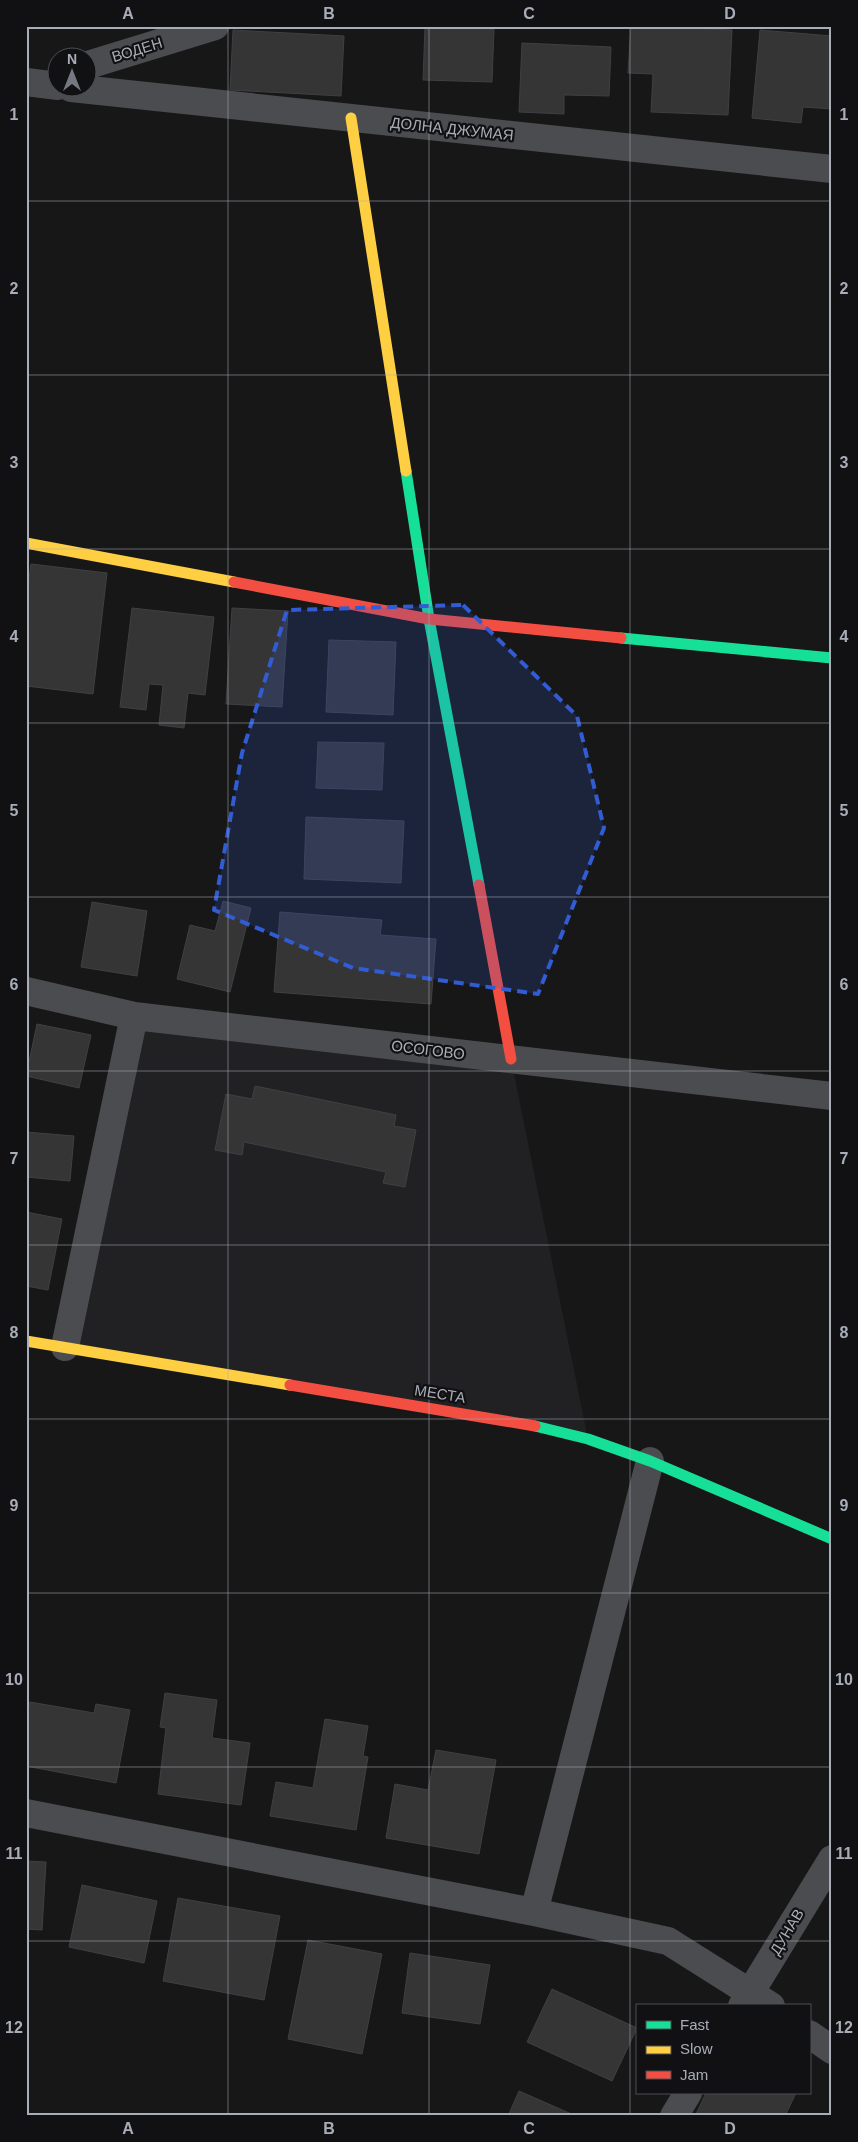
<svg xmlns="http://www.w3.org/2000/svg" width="858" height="2142" font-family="Helvetica,sans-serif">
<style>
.built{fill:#212123}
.building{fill:#353536;stroke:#3f4043}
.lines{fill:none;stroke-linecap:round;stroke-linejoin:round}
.street{stroke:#4b4c50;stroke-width:28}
.fast{stroke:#16e098;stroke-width:11}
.slow{stroke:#ffcf43;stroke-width:11}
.jam{stroke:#f24e42;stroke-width:11}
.marked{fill:#325cd3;fill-opacity:0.2;stroke:#325cd3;stroke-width:4;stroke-dasharray:10 6;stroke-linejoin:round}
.grid{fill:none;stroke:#a8adb8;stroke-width:1;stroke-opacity:0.55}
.labels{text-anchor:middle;stroke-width:4.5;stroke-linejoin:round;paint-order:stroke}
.street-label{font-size:15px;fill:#a8adb8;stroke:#111113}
.neatline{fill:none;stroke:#a8adb8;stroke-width:2}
.grid-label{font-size:16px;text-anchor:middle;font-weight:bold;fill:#a8adb8}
</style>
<rect width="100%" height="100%" fill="#171717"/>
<path class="built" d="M134,1016l377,43 77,380 -523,-92z"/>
<path class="building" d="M631,26l101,4 -4,85 -77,-3 2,-38 -25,-1z
M425,27l69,2 -2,53 -69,-2z
M233,30l111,6 -3,60 -111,-6z
M760,30l72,6v73l-29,-2 -2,16 -49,-5z
M522,43l89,4 -2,49 -45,-1v19l-45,-2z
M31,564l76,9 -14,121 -67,-8v-85z
M132,608l82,9 -9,78 -17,-2 -4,35 -25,-3 4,-40 -14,-1 -3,26 -26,-3z
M232,608l56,3 -6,96 -56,-3z
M329,640l67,2 -3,73 -67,-3z
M318,742l66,1 -2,47 -66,-2z
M306,817l98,4 -3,62 -97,-4z
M223,901l28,7 -21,84 -53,-13 13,-54 25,6z
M92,902l55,9 -10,65 -56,-9z
M280,912l102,8 -2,15 56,4 -5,65 -157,-12z
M37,1024l54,11 -12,53 -53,-12z
M255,1086l141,29 -2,11 22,4 -11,57 -22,-4 3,-11 -142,-30 -2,13 -27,-5 11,-56 26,5z
M26,1132l48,4 -4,45 -44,-4z
M26,1212l36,7 -14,71 -22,-4z
M165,1693l52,7 -5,38 38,5 -9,62 -83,-11 8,-66 -6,-1z
M30,1702l64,11 2,-9 34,6 -14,73 -90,-17v-47z
M325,1719l43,7 -5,30 5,1 -12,73 -86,-14 6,-34 37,6z
M436,1750l60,10 -17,94 -93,-16 9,-54 33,6z
M26,1861l20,1 -4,68 -16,-1z
M82,1885l75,16 -13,62 -75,-16z
M178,1898l102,18 -16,84 -101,-19z
M308,1940l74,14 -20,100 -74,-15z
M410,1953l80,12 -10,59 -78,-11z
M552,1989l85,39 -25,53 -85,-39z
M519,2091l57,25h-68z
M706,2093h90l-11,23h-90z"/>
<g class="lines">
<path class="street" d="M88,65l127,-39
M26,82l32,4
M71,88l761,81
M26,991l108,25 698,80
M65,1347l69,-331
M26,1813l508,99 134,29 103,65
M534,1912l116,-451
M742,2006l90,-147
M809,2034l23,16
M674,2116l14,-23"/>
<path class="fast" d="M406,471l23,148 50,266
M621,638l211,20
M535,1426l53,13 62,22 182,78"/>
<path class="slow" d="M351,118l55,353
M26,543l208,39
M26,1341l264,44"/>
<path class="jam" d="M234,582l195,37 192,19
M479,885l32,174
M290,1385l245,41"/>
</g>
<path class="marked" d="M463,605l114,111 27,112 -66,166 -185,-26 -139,-58 28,-157 45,-143z"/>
<path class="grid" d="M228,26v2090M429,26v2090M630,26v2090M26,201h806M26,375h806M26,549h806M26,723h806M26,897h806M26,1071h806M26,1245h806M26,1419h806M26,1593h806M26,1767h806M26,1941h806"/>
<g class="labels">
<g class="street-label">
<text transform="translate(137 50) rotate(-17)" y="5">ВОДЕН</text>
<text transform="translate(452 129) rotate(6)" y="5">ДОЛНА ДЖУМАЯ</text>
<text transform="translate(428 1050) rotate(7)" y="5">ОСОГОВО</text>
<text transform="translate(440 1394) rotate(9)" y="5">МЕСТА</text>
<text transform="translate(787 1932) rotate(-59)" y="5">ДУНАВ</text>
</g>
</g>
<rect width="858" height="2142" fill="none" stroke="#111113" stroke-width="55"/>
<rect x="636" y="2004" width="175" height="90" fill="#111113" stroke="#4d4f55"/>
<rect x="646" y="2021" width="25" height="8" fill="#16e098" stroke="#4d4f55"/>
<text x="680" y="2030" font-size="15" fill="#a8adb8">Fast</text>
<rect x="646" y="2046" width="25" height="8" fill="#ffcf43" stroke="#4d4f55"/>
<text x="680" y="2054" font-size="15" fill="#a8adb8">Slow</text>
<rect x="646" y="2071" width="25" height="8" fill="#f24e42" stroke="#4d4f55"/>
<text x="680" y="2080" font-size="15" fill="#a8adb8">Jam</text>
<g transform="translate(72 72)"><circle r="24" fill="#111113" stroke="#4d4f55"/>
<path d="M0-4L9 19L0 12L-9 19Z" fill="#757880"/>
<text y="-8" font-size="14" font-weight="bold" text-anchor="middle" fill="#a8adb8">N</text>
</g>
<rect x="28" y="28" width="802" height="2086" class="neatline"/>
<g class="grid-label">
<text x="128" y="19">A</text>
<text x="329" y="19">B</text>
<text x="529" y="19">C</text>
<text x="730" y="19">D</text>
<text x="14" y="120">1</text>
<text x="844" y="120">1</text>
<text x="14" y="294">2</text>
<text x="844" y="294">2</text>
<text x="14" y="468">3</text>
<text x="844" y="468">3</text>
<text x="14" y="642">4</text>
<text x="844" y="642">4</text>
<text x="14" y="816">5</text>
<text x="844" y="816">5</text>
<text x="14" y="990">6</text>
<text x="844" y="990">6</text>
<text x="14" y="1164">7</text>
<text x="844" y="1164">7</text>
<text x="14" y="1338">8</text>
<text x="844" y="1338">8</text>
<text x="14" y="1511">9</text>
<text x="844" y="1511">9</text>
<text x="14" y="1685">10</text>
<text x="844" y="1685">10</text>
<text x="14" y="1859">11</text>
<text x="844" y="1859">11</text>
<text x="14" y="2033">12</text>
<text x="844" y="2033">12</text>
<text x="128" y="2134">A</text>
<text x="329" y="2134">B</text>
<text x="529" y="2134">C</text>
<text x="730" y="2134">D</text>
</g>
</svg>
